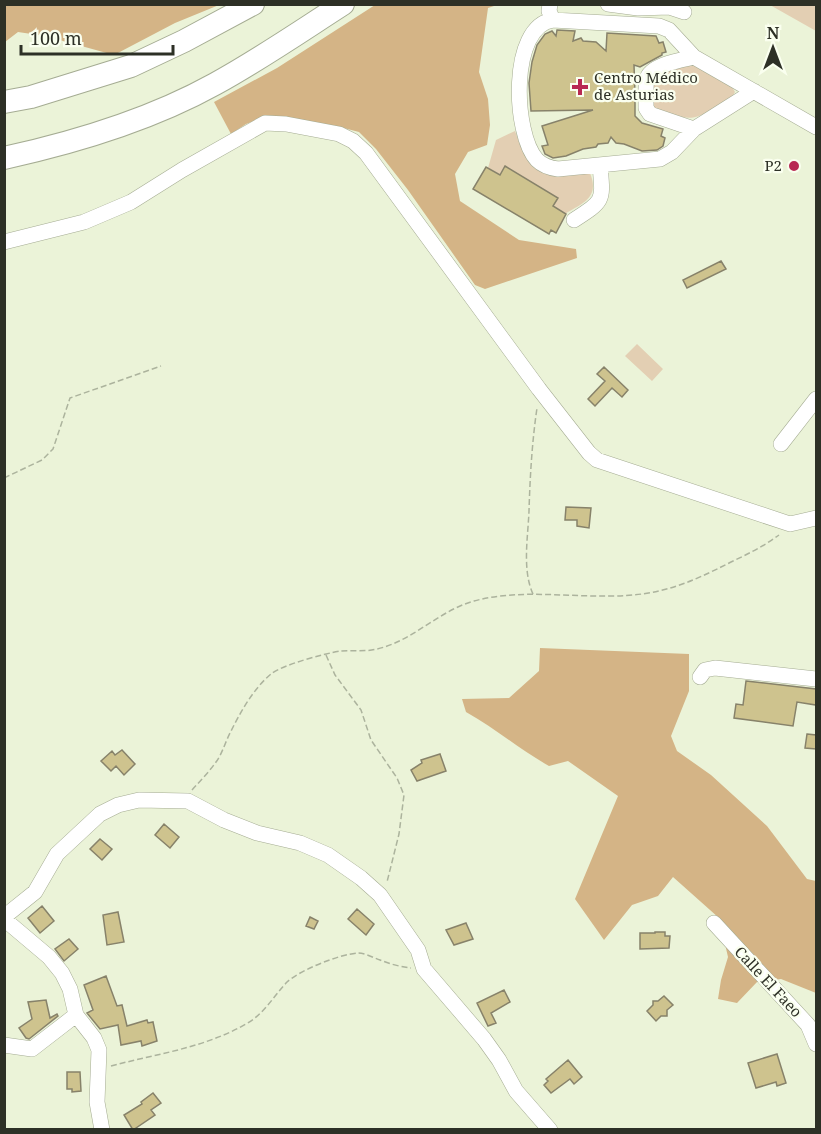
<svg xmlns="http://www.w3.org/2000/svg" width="821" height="1134" font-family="'Noto Serif',serif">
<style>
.green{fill:#e3cfb3}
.forest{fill:#d4b486}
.building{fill:#cec38e;stroke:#87826a;stroke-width:1.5}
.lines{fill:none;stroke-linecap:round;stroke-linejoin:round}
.minor-casing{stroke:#a5ac93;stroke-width:16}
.highway-casing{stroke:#a5ac93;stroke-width:24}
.path{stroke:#acb39d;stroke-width:1.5;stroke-dasharray:6 3;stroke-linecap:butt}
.minor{stroke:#fff;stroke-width:15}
.highway{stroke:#fff;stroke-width:22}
.poi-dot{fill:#b82953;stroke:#faffef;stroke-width:2}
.labels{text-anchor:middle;stroke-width:4.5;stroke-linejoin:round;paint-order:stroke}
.poi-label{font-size:15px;fill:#2d3026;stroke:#faffef;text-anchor:start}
.street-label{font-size:15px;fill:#2d3026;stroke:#faffef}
</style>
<rect width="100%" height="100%" fill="#ebf3d8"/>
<path class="green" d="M770,5h46v26z
M690,64l7,1 35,22 3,5 -3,5c-39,24 -35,26 -79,12l-2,-26 5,-9z
M515,131c9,25 17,46 47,43 9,0 19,-3 28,-1 10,25 -7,30 -25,41l-12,-8 -48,-39 -5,8 -12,-7 8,-28z
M637,344l26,25 -11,12 -27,-25z"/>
<path class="forest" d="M5,4h214v1l-44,18 -61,32 -69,-19 -27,-4 -13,10z
M375,5h122l-9,3 -9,64 9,27 2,26 -3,20 -19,7 -13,22 5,27 59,39 57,9 1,9 -92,31 -10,-4 -67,-95 -32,-41 -17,-17 -23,-6 -71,-9 -19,7 -15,10 -17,-32 63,-34z
M540,648l149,6v37l-18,45 6,15 34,24 56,51 40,53 9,2v112l-35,-14 -24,3 -20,21 -19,-4 3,-19 7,-23 -9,-39 -46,-41 -15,19 -26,9 -28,35 -29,-41 43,-103 -50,-35 -19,5c-29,-16 -54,-38 -83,-54l-4,-13 47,-1 30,-27z"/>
<path class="building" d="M557,30l18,1 -2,10 8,-3 2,3 13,1 10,9 1,-18 49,3 3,7 4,-1 3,10 -4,1v2l-22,12 -6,-2 1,29 2,4 -2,4v14l7,7 21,6 -2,7 4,2 -2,8 -6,4 -15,1 -18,-7 -8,-1 -5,-6 -3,6 -10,1 -2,3 -13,2 -17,7 -13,2 -8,-4 -3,-8 6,-1 -6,-19 51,-16 -62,1 -2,-28 3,-21 5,-17 8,-11 7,-3 4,5z
M505,166l53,32 -5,8 13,8 -10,19 -5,-3 -2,4 -76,-45 13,-22 14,8z
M721,261l5,8 -39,19 -4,-8z
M604,367l24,23 -6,7 -10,-9 -17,18 -7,-7 17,-18 -8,-7z
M566,507l25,1 -2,20 -12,-2v-6h-12z
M746,681l70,8v16l-19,-3 -4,24 -59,-8 2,-14 7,1z
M807,734l9,1v14l-11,-1z
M122,750l13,14 -11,11 -8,-9 -5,5 -10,-10 11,-10 3,4z
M440,754l6,17 -29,10 -6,-11 11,-7 -1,-3z
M164,824l15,13 -9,11 -15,-13z
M100,839l12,10 -10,11 -12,-11z
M42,906l12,15 -14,12 -12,-15z
M357,909l17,15 -8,11 -18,-16z
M118,912l6,30 -17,3 -4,-30z
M310,917l8,4 -4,8 -8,-3z
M466,923l7,16 -19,6 -8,-15z
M655,932h10v4h5l-1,12 -29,1v-16h15z
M69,939l9,10 -14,12 -9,-12z
M106,976l11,30 5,-1 5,21 20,-6 1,3 5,-1 4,19 -15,5 -1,-5 -20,4 -3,-20 -18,4 -13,-16 6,-3 -9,-25z
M504,990l6,12 -19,11 5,10 -8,3 -11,-23z
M664,996l9,9 -6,5v6h-6l-5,5 -9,-10 6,-6v-4h5z
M46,1000l4,18 7,-4 1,2 -29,23 -3,-1 -7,-10 13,-9 -4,-17z
M777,1054l9,29 -9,3 -1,-4 -20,6 -8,-25z
M568,1060l14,17 -8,7 -4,-5 -19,14 -7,-8 4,-4 -2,-2z
M67,1072h13l1,19 -9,1v-3h-5z
M153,1093l8,10 -10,7 4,5 -22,15 -9,-15 18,-11 -1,-2z"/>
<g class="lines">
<g class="minor-casing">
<path id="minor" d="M550,4l-1,7 4,9
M608,4l30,4 31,-1 15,5
M754,91l-60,38 -22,23 -12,7 -102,10c-8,-1 -15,-3 -21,-9 -24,-26 -28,-134 16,-140l106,6 10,4 25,27 122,70
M646,94c0,-5 0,-11 1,-15 3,-14 34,-19 47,-22
M646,102v6l4,6 44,15
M574,220c31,-20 29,-19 26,-55
M4,242l80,-20 47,-20 51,-32 83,-47 21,1 53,10 14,7 13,12 173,236 50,64 8,7 193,64 26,-6
M781,444l35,-45
M700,677l5,-7 10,-2 101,11
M4,917l31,-25 22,-38 43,-40 18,-9 21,-5 49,1 36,19 33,13 43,10 28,12 33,23 19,17 38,55 6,19 60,70 15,21 17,31 34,39
M4,919l45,38 13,16 8,16 6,26 18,23 5,12 -2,52 5,28
M714,923l94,102 8,19
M4,1045l28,4 44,-34"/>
</g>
<g class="highway-casing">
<path id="highway" d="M4,102l27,-5 100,-31 53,-25 69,-37
M4,158c73,-16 146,-38 211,-74 44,-24 86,-53 128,-80"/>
</g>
<path class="path" d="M4,478l38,-18 11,-11 17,-51 91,-32
M533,594c-11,-24 -5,-57 -4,-83 1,-34 3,-69 8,-103
M326,655l9,20 26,35 10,30 26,38 7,17 -5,39 -12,48
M192,790c8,-9 17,-18 24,-28 6,-8 9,-19 14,-29 10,-20 23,-44 41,-59 13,-10 53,-20 69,-23 12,-1 25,1 37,-2 36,-8 61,-38 97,-48 44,-12 92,-4 136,-5 49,0 78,-12 121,-34 17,-8 33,-16 48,-27
M111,1066c45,-12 93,-18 135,-42 18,-10 27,-27 41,-42 13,-12 53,-28 71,-29 7,0 16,5 22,7 10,4 21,7 31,8"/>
<use href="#minor" class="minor"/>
<use href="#highway" class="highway"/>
</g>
<g class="poi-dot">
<path d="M577 78h6v6h6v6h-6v6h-6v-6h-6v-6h6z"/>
<circle cx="794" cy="166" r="6"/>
</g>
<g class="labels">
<g class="poi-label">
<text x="594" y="83">Centro Médico<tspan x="594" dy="17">de Asturias</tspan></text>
<text x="782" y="171" text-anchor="end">P2</text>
</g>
<g class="street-label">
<text transform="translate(768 982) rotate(47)" y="5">Calle El Faeo</text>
</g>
</g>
<rect width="821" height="1134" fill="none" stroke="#2d3026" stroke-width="12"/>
<g transform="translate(773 48)" stroke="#faffef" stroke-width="4.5" paint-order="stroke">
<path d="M0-4.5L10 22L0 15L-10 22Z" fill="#2d3026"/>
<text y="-9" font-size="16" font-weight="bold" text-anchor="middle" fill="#2d3026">N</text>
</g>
<path d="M21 45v9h152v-9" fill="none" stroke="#2d3026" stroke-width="3"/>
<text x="30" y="45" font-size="18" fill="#2d3026" stroke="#faffef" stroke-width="4.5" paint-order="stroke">100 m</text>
</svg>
